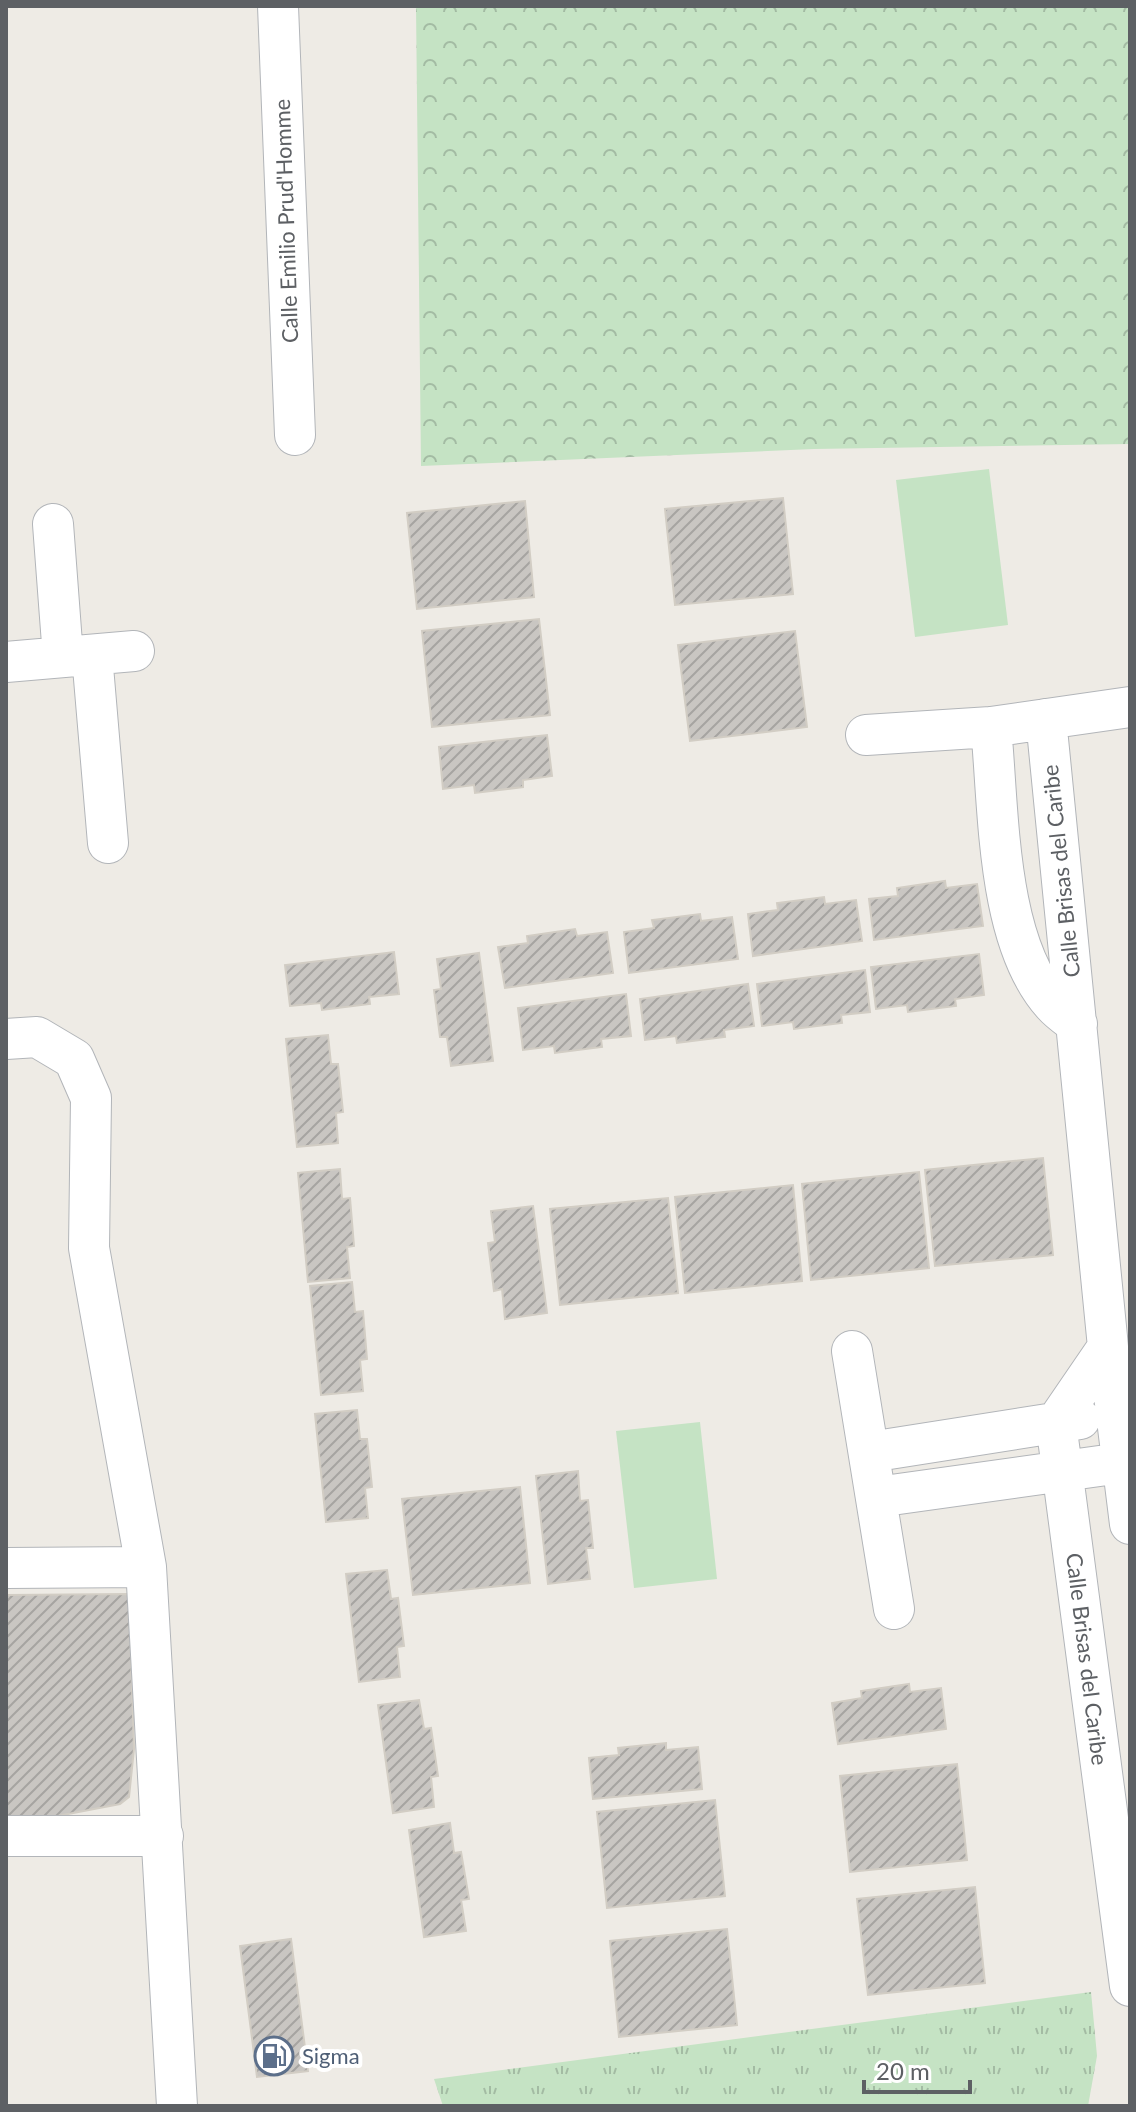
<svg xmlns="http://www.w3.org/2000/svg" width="1136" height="2112" font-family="Lato,sans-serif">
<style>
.grass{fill:url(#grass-tufts)}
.forest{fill:url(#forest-crowns)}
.pitch{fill:#c5e3c4}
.building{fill:url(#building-hatch);stroke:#d2cdc4;stroke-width:2}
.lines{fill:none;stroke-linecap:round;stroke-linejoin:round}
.minor-casing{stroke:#b2b5b9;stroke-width:42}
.minor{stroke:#fff;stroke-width:40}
.labels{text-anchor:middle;stroke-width:8;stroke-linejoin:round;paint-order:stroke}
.street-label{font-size:22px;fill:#5d6064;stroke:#fff}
.service-label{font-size:22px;fill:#4e5e75;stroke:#fff;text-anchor:start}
</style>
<defs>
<pattern id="grass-tufts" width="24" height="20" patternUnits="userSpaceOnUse" patternTransform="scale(2)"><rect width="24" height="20" fill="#c5e3c4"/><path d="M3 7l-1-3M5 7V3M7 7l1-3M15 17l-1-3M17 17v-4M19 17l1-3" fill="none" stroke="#a3bba3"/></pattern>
<pattern id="forest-crowns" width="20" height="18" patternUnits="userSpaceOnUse" patternTransform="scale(2)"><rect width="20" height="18" fill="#c5e3c4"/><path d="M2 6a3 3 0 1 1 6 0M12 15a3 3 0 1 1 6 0" fill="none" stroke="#a3bba3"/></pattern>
<pattern id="building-hatch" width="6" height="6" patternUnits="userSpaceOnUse" patternTransform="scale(2)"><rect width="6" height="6" fill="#c9c6c2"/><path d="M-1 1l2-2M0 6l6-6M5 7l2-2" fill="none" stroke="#a6a4a1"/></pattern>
</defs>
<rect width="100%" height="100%" fill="#eeebe5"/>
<path class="grass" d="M1091,1992l6,64 -9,50h-645l-9,-27z"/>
<path class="forest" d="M416,6h714v438l-316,5 -393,17z"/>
<path class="pitch" d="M989,469l19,156 -93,12 -19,-157z
M700,1422l17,157 -83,9 -18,-157z"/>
<path class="building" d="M783,498l10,96 -118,11 -10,-96z
M525,501l9,96 -117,12 -10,-96z
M539,619l11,96 -118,12 -10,-96z
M795,631l12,96 -117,14 -12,-96z
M547,735l5,41 -29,4v7l-48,6 -1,-8 -31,4 -4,-42z
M945,881l1,7 31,-4 6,42 -109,14 -5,-41 29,-3 -1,-8z
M824,897l1,7 31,-4 6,41 -109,15 -5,-42 30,-4 -1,-7z
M700,914l1,7 31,-4 6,42 -109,14 -5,-41 30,-4 -2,-8z
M575,929l2,7 30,-4 6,41 -108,15 -7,-41 30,-4 -1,-7z
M394,952l5,42 -30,3 1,7 -48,6 -1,-7 -31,3 -5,-41z
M479,953l14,108 -42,5 -4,-29h-7l-6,-47 7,-1 -4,-30z
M979,954l5,41 -29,4 1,7 -48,6 -1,-7 -31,4 -5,-42z
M865,970l5,42 -29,3 1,8 -48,6 -1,-7 -31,4 -5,-42z
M748,984l6,42 -30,4 1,7 -48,6 -1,-7 -31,4 -5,-41z
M626,994l5,42 -30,3 1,8 -47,6 -1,-7 -31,4 -5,-42z
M328,1035l3,29h7l5,48 -7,1 2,30 -41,4 -11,-108z
M1043,1158l10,97 -118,11 -10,-96z
M340,1169l2,30 8,-1 4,48 -7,1 3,31 -42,4 -10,-109z
M919,1172l10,96 -118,12 -9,-96z
M793,1185l9,96 -117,12 -10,-96z
M668,1198l10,95 -118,12 -10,-96z
M533,1206l14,107 -42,6 -3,-30 -8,2 -6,-48 7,-1 -4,-31z
M352,1282l3,30 8,-1 4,48 -7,1 3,31 -42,4 -11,-109z
M357,1410l3,29h7l5,48 -7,1 3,30 -42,4 -11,-108z
M578,1471l2,30 8,-1 5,48h-7l4,31 -42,5 -12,-108z
M520,1487l10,96 -117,12 -11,-96z
M387,1570l4,29 7,-1 6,48 -7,1 3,30 -41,5 -13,-108z
M129,1594l5,155 -5,48 -9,7 -78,15h-36v-224z
M909,1684l1,8 31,-4 5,41 -108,15 -6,-41 30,-5 -1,-7z
M419,1700l5,29 7,-1 7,48 -7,1 3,30 -41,6 -15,-108z
M666,1743v7l32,-3 4,42 -109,10 -4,-41 30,-3 -1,-7z
M957,1764l10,96 -117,12 -10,-96z
M715,1800l10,96 -118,12 -10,-96z
M450,1823l4,30 7,-1 8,47 -8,1 5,31 -42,6 -15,-107z
M975,1887l10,96 -117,12 -11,-96z
M727,1929l10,96 -118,12 -9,-96z
M291,1939l17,132 -51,6 -17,-131z"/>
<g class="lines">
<g class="minor-casing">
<path id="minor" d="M278,6l17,429
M53,524l10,133
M92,655l16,188
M6,662l128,-11
M1046,719l62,628 22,177
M991,727c8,82 5,214 62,277 7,8 16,14 24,20
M866,735l125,-8 139,-20
M6,1039l31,-2 37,22 17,39 -2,150 57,319 31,539
M1108,1347l-52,76 74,563
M852,1351l42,258
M870,1452l210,-33
M877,1497l244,-34
M6,1568l140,-1
M6,1836h157"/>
</g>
<use href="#minor" class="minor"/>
</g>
<defs>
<g id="fuel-ring" transform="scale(2)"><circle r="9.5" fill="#fff" stroke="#5c6f8a" stroke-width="1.5"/><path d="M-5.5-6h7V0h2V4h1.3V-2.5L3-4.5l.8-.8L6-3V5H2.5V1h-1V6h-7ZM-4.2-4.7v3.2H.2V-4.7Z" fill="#5c6f8a"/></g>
</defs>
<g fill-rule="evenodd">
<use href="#fuel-ring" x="274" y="2056"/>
</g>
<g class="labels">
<g class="street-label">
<text transform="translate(286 221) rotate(-92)" y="8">Calle Emilio Prud'Homme</text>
<text transform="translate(1061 871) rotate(-96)" y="8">Calle Brisas del Caribe</text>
<text transform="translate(1087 1659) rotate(83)" y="8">Calle Brisas del Caribe</text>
</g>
<g class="service-label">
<text x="302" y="2064">Sigma</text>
</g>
</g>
<rect width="1136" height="2112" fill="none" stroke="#5d6064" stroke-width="16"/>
<path d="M864 2080v12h106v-12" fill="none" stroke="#5d6064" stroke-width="4"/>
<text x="876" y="2080" font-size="24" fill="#5d6064" stroke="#ffffff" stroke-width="6" paint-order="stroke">20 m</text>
</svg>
